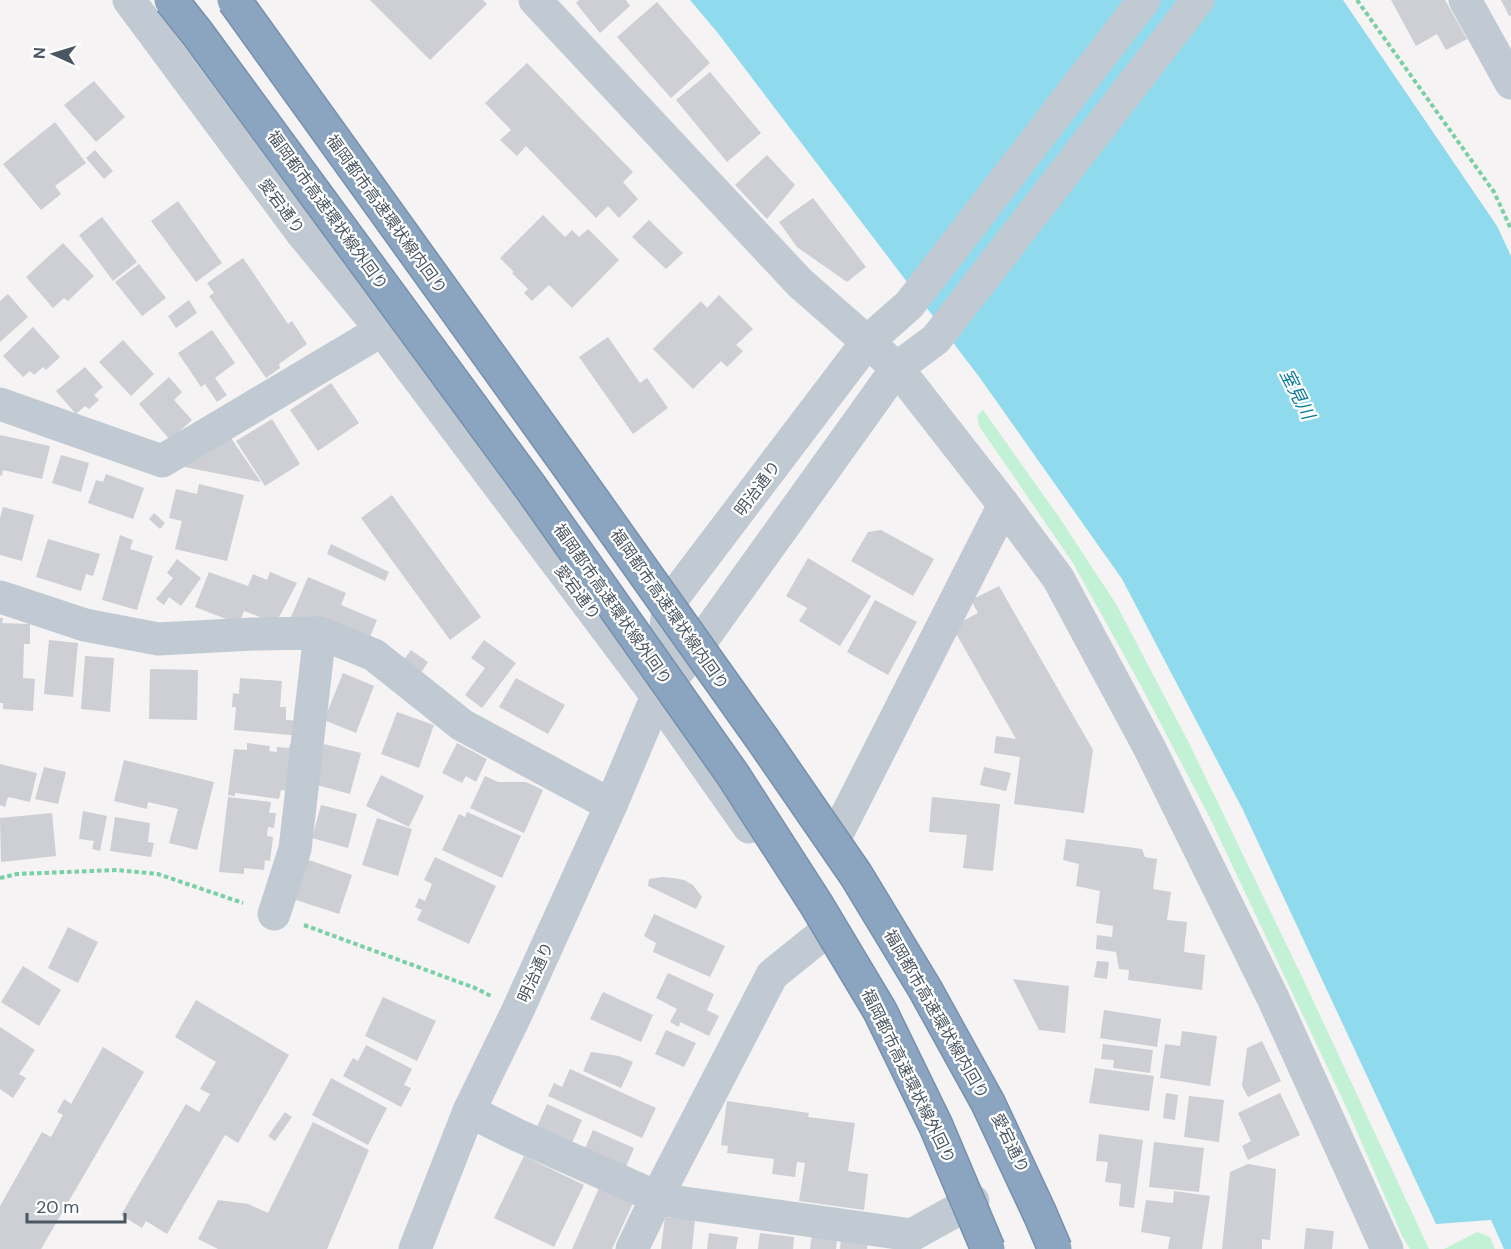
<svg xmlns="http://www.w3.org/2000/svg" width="1511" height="1249" font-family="'DM Sans','Noto Sans JP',sans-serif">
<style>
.green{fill:#c3f1d5}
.water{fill:#90daee}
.building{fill:#cdcfd5}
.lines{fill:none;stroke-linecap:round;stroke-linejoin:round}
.path{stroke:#7ad0a6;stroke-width:4;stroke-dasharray:4.5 3;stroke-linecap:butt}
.minor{stroke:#c1cad2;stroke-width:33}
.highway-bridge-casing{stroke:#7690ad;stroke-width:36;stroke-linecap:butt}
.highway-bridge{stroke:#8ba5c1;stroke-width:33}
.labels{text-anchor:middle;stroke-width:4.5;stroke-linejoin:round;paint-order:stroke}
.street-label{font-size:16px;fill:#4a5661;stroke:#fff}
.water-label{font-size:18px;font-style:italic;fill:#0c7c9b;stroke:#fff}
</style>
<rect width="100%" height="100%" fill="#f5f3f3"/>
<path class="green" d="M983,410l76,107 57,87 74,141 114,236 125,268h-19l-8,-13 -54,-125 -139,-295 -69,-132 -67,-121 -94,-137 -2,-10z
M1477,1232l13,5 5,12h-51z"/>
<path class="water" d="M690,0h653l154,226 14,30v993h-7l-13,-29 -55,4 -193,-414 -121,-231 -142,-201 -263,-346z"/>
<path class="building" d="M370,0h113l4,4 -57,56z
M579,0h47l4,6 -30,27 -24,-30z
M1391,0h54l22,39 -21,11 -9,-16 -21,12z
M1501,0h10v15l-2,1z
M657,2l53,61 -39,35 -54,-61z
M527,63l106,109 -10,10 15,17 -19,19 -11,-12 -12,12 -70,-72 -9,10 -17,-16 11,-10 -26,-27z
M710,72l51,61 -34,29 -51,-62z
M94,81l31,36 -29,25 -32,-37z
M55,122l31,41 -31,23 6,8 -20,16 -38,-46z
M95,150l18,21 -9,8 -18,-21z
M767,155l28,30 -28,34 -32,-34z
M813,198l53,69 -19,15 -50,-35 -18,-25z
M178,201l44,62 -26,19 -45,-61z
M543,215l22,22 7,-7 7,7 9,-8 31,31 -47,48 -23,-23 -17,16 -8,-8 4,-4 -16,-16 2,-1 -14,-14z
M102,217l35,45 -24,19 -34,-46z
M649,220l34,33 -17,16 -34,-32z
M63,243l31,33 -26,25 -4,-3 -11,10 -27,-31z
M243,258l45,66 4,-3 15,23 -28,20 1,4 -14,10 -57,-82 5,-3 -7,-10z
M139,264l27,34 -24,18 -27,-34z
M8,294l20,23 -28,25v-41z
M719,295l34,34 -17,16 7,6 -16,16 -6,-6 -28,28 -40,-40 48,-48 6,7z
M189,300l8,13 -21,15 -8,-12z
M33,327l27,30 -14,13 -3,-3 -9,8 -4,-4 -7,6 -20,-21z
M212,330l23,33 -20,15 12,17 -10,7 -12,-18 -4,3 -23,-34z
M608,337l32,46 7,-5 21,30 -35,26 -54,-77z
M123,340l31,34 -23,22 -32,-34z
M85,367l18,20 -9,8 5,5 -10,9 -4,-3 -9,8 -20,-23z
M169,377l13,15 -8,8 18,20 -22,20 -31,-36z
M331,383l28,40 -41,28 -28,-41z
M272,419l28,45 -35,22 -29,-45z
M0,435l50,11 -8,33 -39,-9 -1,6 -2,-1z
M229,435l32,47 -82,-16z
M61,455l28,8 -8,29 -29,-9z
M106,474l38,14 -11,31 -45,-16 8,-23 7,2z
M199,484l45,11 -17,66 -52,-12 7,-28 -13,-3 7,-29 21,5z
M392,495l89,122 -31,23 -89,-122z
M3,507l31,8 -12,46 -22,-6v-37z
M154,513l11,10 -5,6 -11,-10z
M881,530l53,29 -21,37 -62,-35 17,-29z
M120,535l13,5 -3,9 23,7 -16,54 -35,-10z
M48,539l52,15 -7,22 -7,-2 -5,17 -45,-14z
M331,544l58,28 -4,9 -58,-27z
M808,558l63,38 -31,50 -41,-25 8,-13 -21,-12z
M177,559l24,19 -20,28 -12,-9 -5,8 -8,-6 17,-21 -6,-5z
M209,572l39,14 5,-12 14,6 3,-8 27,11 -21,40 -32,-12 -5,13 -44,-17z
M308,577l38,16 -5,12 36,15 -7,17 -79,-20z
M999,586l94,164 -9,63 -70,-9 6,-47 -26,-4 2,-17 20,3 -62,-109 3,-6 21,-11 -7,-13z
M875,600l42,22 -29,53 -41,-23z
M0,618h3l-1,5 28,1v20h-6l-1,34 12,1 -2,32 -30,-2v-6h-3z
M49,640l29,3 -5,54 -29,-3z
M484,640l32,23 -34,45 -17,-13 20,-27 -14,-10z
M411,650l17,12 -9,14 -18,-12z
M85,656l29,2 -4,54 -29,-3z
M150,669l48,1 -1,50 -48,-1z
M343,673l31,13 -18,47 -32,-13z
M240,678l42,3 -2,26h6v13l16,1 -1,15 -67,-6 2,-23h-4l1,-14 6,1z
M516,678l49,27 -17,29 -49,-27z
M397,712l37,13 -15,43 -38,-14z
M247,743l23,3 -1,5 8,1v-5l12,1 1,-4 11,1 -5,47 -15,-2 -2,9 -44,-6v3l-7,-1 6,-46 13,1z
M457,743l30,16 -11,23 -10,-6 -4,7 -20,-10z
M324,744l37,9 -11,41 -37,-10z
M124,760l90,22 -17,68 -28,-7 9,-34 -30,-7 -1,7 -33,-8z
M0,764l37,9 -7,29 -22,-5 -3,10 -5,-2z
M44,767l22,5 -8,32 -23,-5z
M984,767l27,6 -5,18 -26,-6z
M381,775l43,21 -15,31 -43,-21z
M485,776l13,6h28l17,8 -19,43 -54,-25z
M228,797l43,5 -2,11h7l-2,15 -6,-1 -1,9 6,1 -3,24 -5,-1 -1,10 -20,-2v6l-25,-2z
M932,797l68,7 -7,67 -30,-3 4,-33 -38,-3z
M321,805l36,9 -9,34 -36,-10z
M83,811l24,5 -7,35 -8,-2 2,-8 -15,-2z
M467,812l54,24 -19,42 -60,-28 17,-36 6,3z
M52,813l4,43 -55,6 -1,-44z
M115,817l35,6 -2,19 6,1 -3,14 -41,-6z
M377,818l35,11 -14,47 -36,-11z
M1066,839l76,10 3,8 12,2 -4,30 18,3 -4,28 20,2 -3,30 21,3 -3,35 -74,-10 1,-10 -10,-1 -3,-17 -20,-3 1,-14 15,2 1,-11 -17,-3 4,-32 -24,-5 3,-22 -16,-4z
M435,857l61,29 -27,58 -52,-24 5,-10 -7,-3 4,-9 6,3 7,-17 -8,-4z
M306,859l46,16 -13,39 -46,-15z
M662,877l11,1 11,2 9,5 9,12 -6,12 -48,-23 1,-7z
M654,914l71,32 -15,31 -57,-25 3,-9 -12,-7z
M68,927l30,15 -20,41 -30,-15z
M1097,961l12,1 -2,17 -13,-2z
M23,966l38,24 -22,36 -38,-24z
M668,973l46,21 -7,16 12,6 -10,20 -29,-14 -1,5 -9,-5 7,-13 -21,-11z
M1013,979l56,7 -4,47 -26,-3z
M603,992l50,23 -12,27 -51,-23z
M383,997l53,24 -19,40 -52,-25z
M196,1000l93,55 -51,88 -13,-8 -58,99 -21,-13 -4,7 -21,-13 65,-111 13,8 11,-18 -10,-5 16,-27 -41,-25z
M1104,1010l57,9 -4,28 -57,-9z
M0,1027l35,23 -16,24 7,4 -13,20 -13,-9z
M666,1030l30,13 -12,24 -29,-13z
M1182,1031l35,5 -7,50 -50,-8 5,-34 15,2z
M1262,1041l19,40 -33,16 -6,-11 5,-38z
M1103,1044l50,6 -3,23 -37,-5 1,-8 -13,-1z
M366,1045l46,24 -8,16 7,3 -10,19 -58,-31 10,-18 5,3z
M103,1047l41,25 -103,177h-41v-43l42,-74 9,5 12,-22 -6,-3 7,-13 7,5z
M591,1052l28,4 14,6 -12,26 -38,-17z
M1095,1068l59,8 -5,35 -60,-8z
M570,1069l86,39 -14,30 -94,-42 6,-13 8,4z
M331,1078l56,30 -19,37 -56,-30z
M1166,1093l12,2 -3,25 -12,-2z
M1280,1093l20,42 -52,25 -6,-14 9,-5 -13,-28z
M1189,1096l35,4 -5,42 -35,-5z
M727,1101l82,12 -1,4 47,6 -7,48 20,3 -4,36 -65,-9 6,-38 -8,-1 -2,15 -23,-3 2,-15 -47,-6 1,-7 -7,-1z
M547,1104l35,16 -10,23 -35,-16z
M285,1112l7,5 -17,24 -7,-5z
M313,1122l56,28 -42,99h-109l-20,-10 20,-39 30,4 20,9z
M593,1130l41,18 -10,23 -41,-18z
M1099,1134l44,6 -9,68 -15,-2 2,-22 -16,-2 3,-20 -12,-1z
M1154,1142l50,6 -5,44 -50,-5z
M524,1156l60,29 -30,62 -60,-29z
M1248,1164l28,5 -6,71 -8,-1v10h-40l8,-77z
M599,1188l34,15 -21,46h-40z
M1174,1191l36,5 -8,53h-34l2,-12 -29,-5 5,-32 27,3z
M665,1217l30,3 -3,29h-31z
M1306,1228l28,3 -2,18h-28z
M709,1233l29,4 -2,12h-29z
M760,1233l34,4 -1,12h-35z
M812,1235l25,3 -1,11h-26z
M841,1238l27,3 -1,8h-27z"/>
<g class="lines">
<path class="path" d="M1357,0l137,192 17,37
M0,878l17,-4 100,-4 41,4 85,29
M304,925l171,63 16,8"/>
<path class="minor" d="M129,0l172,232 81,98 275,366 92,131
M535,0l265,283 97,85 107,137 54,73 91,169 124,251 114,251
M1465,0l46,83
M0,404l162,57 220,-131
M0,597l85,28 73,14 95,-5 67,-1 54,22 88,70 149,80
M657,696l38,-46 202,-282 39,-29 262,-339
M833,842l171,-337
M274,914l21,-65 25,-216
M469,1111l46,23 128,57 13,8 256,36 61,-34
M415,1249l54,-138 49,-101 93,-205 46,-109 12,-93 198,-261 42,-37 235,-305
M632,1249l24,-50 116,-224 52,-42"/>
<g class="highway-bridge-casing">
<path id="highway-bridge" d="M171,0l26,33 334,455 202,287 83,129 64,107 56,115 52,123
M234,0l331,461 198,279 93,135 69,114 63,114 52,111 15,35"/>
</g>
<use href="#highway-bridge" class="highway-bridge"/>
</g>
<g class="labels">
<g class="street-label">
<text transform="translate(282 206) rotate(53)" y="6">愛宕通り</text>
<text transform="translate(328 210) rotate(54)" y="6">福岡都市高速環状線外回り</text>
<text transform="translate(387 214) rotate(54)" y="6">福岡都市高速環状線内回り</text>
<text transform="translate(757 488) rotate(-53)" y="6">明治通り</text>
<text transform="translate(578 592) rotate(53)" y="6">愛宕通り</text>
<text transform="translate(613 604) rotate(55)" y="6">福岡都市高速環状線外回り</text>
<text transform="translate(670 609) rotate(55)" y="6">福岡都市高速環状線内回り</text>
<text transform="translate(535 972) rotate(-66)" y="6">明治通り</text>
<text transform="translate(937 1014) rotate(60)" y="6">福岡都市高速環状線内回り</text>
<text transform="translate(909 1076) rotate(64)" y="6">福岡都市高速環状線外回り</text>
<text transform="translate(1011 1143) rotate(64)" y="6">愛宕通り</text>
</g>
<g class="water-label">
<text transform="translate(1297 394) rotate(63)" y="6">室見川</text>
</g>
</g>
<g transform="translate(54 54) rotate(274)" stroke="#ffffff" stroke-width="4.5" paint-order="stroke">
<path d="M0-4.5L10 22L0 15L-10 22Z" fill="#4a5661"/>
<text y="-9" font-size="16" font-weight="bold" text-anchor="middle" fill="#4a5661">N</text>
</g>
<path d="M27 1213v9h98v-9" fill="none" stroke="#4a5661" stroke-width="3"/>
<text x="36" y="1213" font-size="18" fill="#4a5661" stroke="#ffffff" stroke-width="4.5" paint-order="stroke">20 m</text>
</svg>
